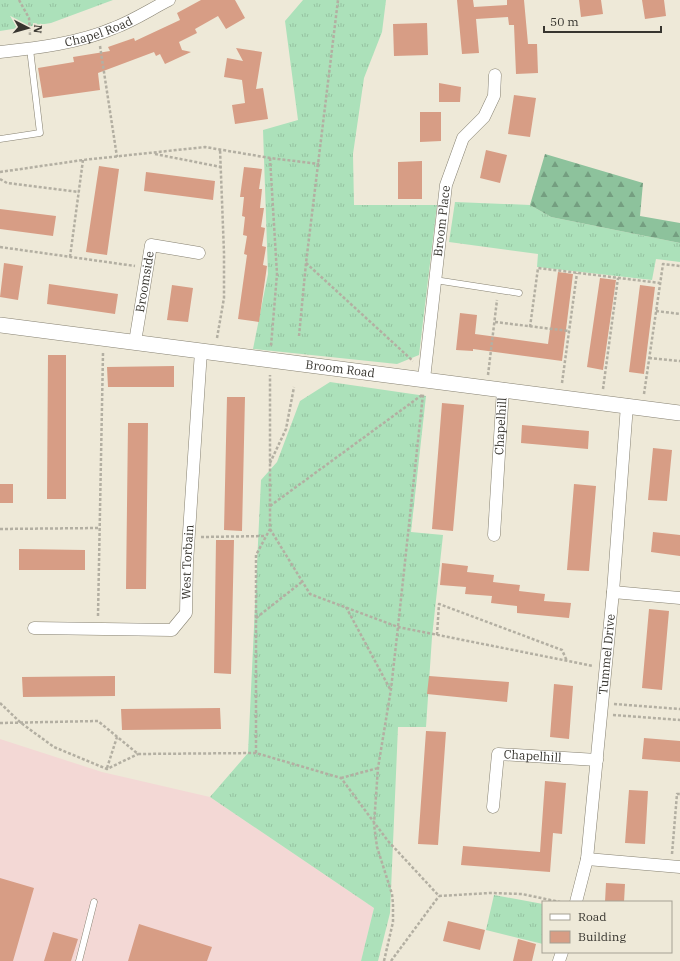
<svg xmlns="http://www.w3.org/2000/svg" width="680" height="961" font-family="'IBM Plex Serif',serif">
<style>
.education{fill:#f3d8d5}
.grass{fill:url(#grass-tufts)}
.forest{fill:url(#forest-firs)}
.building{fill:#d79d85}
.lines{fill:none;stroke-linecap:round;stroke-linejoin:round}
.service-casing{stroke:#868171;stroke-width:7}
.minor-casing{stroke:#868171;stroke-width:13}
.tertiary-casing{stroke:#868171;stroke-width:16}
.path{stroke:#b3afa2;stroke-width:2.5;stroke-dasharray:3 2;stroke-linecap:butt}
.service{stroke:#fff;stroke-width:6}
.minor{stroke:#fff;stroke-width:12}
.tertiary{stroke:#fff;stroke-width:15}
.labels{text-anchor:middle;stroke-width:3.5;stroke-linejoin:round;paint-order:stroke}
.street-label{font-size:12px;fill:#37352f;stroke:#eee9d8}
</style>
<defs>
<pattern id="grass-tufts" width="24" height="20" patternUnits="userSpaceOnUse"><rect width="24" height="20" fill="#ace1ba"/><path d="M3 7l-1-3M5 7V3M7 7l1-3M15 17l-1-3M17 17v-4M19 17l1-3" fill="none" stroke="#95c2a0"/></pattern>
<pattern id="forest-firs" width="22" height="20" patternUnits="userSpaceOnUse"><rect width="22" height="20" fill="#8dc29c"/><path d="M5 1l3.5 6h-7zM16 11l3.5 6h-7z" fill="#749e80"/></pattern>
</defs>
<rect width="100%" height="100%" fill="#eee9d8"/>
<path class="education" d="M0,739l102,33 108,25 164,111 -13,53h-361z"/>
<path class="grass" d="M0,0h113l-62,23 -51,8z
M303,0h83l-4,32 -18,46 -11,76 1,51h83l-18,150 -22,9 -144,-15 15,-75 -5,-144 35,-10 -13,-99z
M455,202l75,3 21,12 129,26v19l-24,-3 -4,21 -115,-13 1,-13 -89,-12z
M330,382l96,14 -15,136 32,3 -11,102 -6,90h-28l-8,186 -12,48h-17l13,-53 -164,-111 38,-44 13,-273 16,-18 23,-61z
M494,895l49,9v40l-57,-14z"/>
<path class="forest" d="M545,154l98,29 -3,33 40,7v20l-129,-26 -21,-12z"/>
<path class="building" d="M201,0h34l10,18 -19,11 -8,-13 -23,13 2,4 -18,9 3,8 9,2 -26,12 -5,-10 -4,2 -2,-4 -56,21 2,17 -57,8 -5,-30 36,-6 -1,-5 37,-6 -2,-4 26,-9 1,3 45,-21 -3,-7z
M457,0h16l1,7 33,-2v-5h17l4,44h9l1,29 -22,1 -2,-49h-5l-1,-8 -32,2 3,34 -17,1z
M579,0h22l2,14 -22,3z
M642,0h22l2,16 -21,3z
M427,23l1,32 -34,1 -1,-32z
M236,48l26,4 -6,37 7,-1 5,31 -33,5 -3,-19 13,-2 -3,-23 -18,-3 3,-19 16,3z
M439,83l22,4 -1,15h-21z
M514,95l22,3 -6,39 -22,-3z
M420,112h21v29l-21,1z
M486,150l21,5 -7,28 -20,-5z
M422,161v38h-24v-37z
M99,166l20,3 -12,86 -21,-3z
M244,167l18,2 -3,20h3l-2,19h4l-3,19 4,1 -3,18 4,1 -3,18 4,1 -8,56 -21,-3 9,-64 -3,-1 3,-18 -4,-1 2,-18 -3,-1 2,-19h-4z
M146,172l69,9 -2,19 -69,-9z
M0,209l56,7 -3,20 -53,-7z
M4,263l19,3 -5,34 -18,-3z
M558,272l15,2 -11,87 -89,-12v2l-17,-1 4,-37 17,2 -2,19 73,10z
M600,278l16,2 -13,90 -16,-3z
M49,284l69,10 -3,20 -68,-10z
M172,285l21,3 -5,34 -21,-2z
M640,285l15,2 -11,87 -15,-2z
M48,355h18v144h-19z
M174,366v21h-66l-1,-20z
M227,397h18l-3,134 -18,-1z
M442,403l22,2 -11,126 -21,-2z
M128,423h20l-2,166h-20z
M522,425l67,6 -1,18 -67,-6z
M653,448l19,2 -5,51 -19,-1z
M0,484h13v19h-13z
M574,484l22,2 -7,85 -22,-1z
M653,532l27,3v21l-29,-4z
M216,540h18l-3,134 -17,-1z
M19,549l66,1v20h-66z
M442,563l26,3 -1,6 27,3 -1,7 27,3 -1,6 26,3 -1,7 27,2 -2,15 -52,-5v-7l-26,-3 1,-7 -27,-2 1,-7 -26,-2z
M649,609l20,2 -7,79 -20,-2z
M115,676v20l-92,1 -1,-20z
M429,676l80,6 -2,20 -80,-8z
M554,684l19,2 -4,53 -19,-2z
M220,708l1,21 -99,1 -1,-21z
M426,731l20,1 -8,113 -20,-1z
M644,738l36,3v21l-38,-3z
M545,781l21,2 -4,51 -9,-1 -3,39 -89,-7 2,-19 77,6z
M629,790l19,1 -3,53 -20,-1z
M0,878l34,10 -21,73h-13z
M606,883l19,1 -1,18h-19z
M448,921l37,9 -5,20 -37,-9z
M139,924l73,23 -5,14h-79z
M53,932l25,7 -7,22h-27z
M518,939l18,5 -4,17h-19z"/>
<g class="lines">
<g class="service-casing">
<path id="service" d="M0,139l40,-6 -10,-84
M435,280l84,13
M79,961l15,-59"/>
</g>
<g class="minor-casing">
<g id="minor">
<path id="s1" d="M0,52c38,-4 79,-9 114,-24 19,-7 37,-19 55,-28"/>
<path id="s2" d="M135,342l16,-97 48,8"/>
<path id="s3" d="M424,379l22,-194 17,-47 21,-21 10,-21 1,-21"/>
<path id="s4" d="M494,535l9,-146"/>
<path d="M613,592l67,6"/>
<path id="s5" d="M34,628l138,2 14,-17 1,-50 14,-212"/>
<path id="s6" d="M493,807l5,-53 99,6"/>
<path d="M587,859l93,8"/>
<path id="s7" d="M576,902l11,-43 26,-267 14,-187"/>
<path d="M559,961l3,-9"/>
</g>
</g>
<g class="tertiary-casing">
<g id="tertiary">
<path id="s8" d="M0,325l680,88"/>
</g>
</g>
<path class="path" d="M19,0l10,18 1,17
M100,46l17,111
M155,154l66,13
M270,158l7,116 -6,72
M0,172l83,-12 122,-13 65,11 49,6
M0,179l7,4 72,9
M0,247l135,19
M70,257l13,-97
M306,263l107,98
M656,311l24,3
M495,322l74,9
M530,327l8,-59 122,15
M299,336l7,-73 32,-263
M217,338l7,-40v-45l-4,-104
M649,358l31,3
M488,375l9,-75
M562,383l15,-110
M603,389l15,-111
M644,394l19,-130 17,2
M270,463l16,-34 8,-42
M270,506l152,-111
M0,529l100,-1
M270,529l40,65 88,33 195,39
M201,537l65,-1
M346,607l44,82
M98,616l5,-263
M256,618l47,-37
M437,635l2,-31 123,46 5,11
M0,703l21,20 33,24 53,22 31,-15
M614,704l66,5
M613,715l67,5
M0,723l98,-2 40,33 118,-1 85,25 47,63 51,55 51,-3 32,1 38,8
M256,753v-198l14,-26v-154
M107,768l10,-31
M341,778l37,-10
M672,854l5,-60h3
M384,961l9,-39v-18l-1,-10 -15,-47 -3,-23 4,-56 13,-79 7,-62 25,-233
M391,961l48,-65"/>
<use href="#service" class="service"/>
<use href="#minor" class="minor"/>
<use href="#tertiary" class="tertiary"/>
</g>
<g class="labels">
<g class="street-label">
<text dy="4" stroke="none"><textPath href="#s1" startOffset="101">Chapel Road</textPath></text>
<text dy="4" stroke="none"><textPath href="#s3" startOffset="159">Broom Place</textPath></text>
<text dy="4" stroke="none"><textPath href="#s2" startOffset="61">Broomside</textPath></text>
<text dy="4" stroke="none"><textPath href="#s8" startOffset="343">Broom Road</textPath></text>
<text dy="4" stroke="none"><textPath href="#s4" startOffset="109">Chapelhill</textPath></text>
<text dy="4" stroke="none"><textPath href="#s5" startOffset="211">West Torbain</textPath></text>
<text dy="4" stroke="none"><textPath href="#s7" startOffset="250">Tummel Drive</textPath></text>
<text dy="4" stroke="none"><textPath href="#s6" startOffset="88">Chapelhill</textPath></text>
</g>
</g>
<rect x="542" y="901" width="130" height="52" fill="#eee9d8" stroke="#a5a194"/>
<rect x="550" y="914" width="20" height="6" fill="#ffffff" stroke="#a5a194"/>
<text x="578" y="921" font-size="12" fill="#37352f">Road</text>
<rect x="550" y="931" width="20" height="12" fill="#d79d85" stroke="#a5a194"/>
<text x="578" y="941" font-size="12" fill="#37352f">Building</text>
<g transform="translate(28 28) rotate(96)" stroke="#eee9d8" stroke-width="3" paint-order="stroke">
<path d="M0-3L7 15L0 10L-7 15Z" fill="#37352f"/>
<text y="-6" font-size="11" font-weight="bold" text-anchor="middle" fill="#37352f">N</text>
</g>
<path d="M544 26v6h117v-6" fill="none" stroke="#37352f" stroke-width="2"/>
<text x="550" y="26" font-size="12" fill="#37352f" stroke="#eee9d8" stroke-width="3" paint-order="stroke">50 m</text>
</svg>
